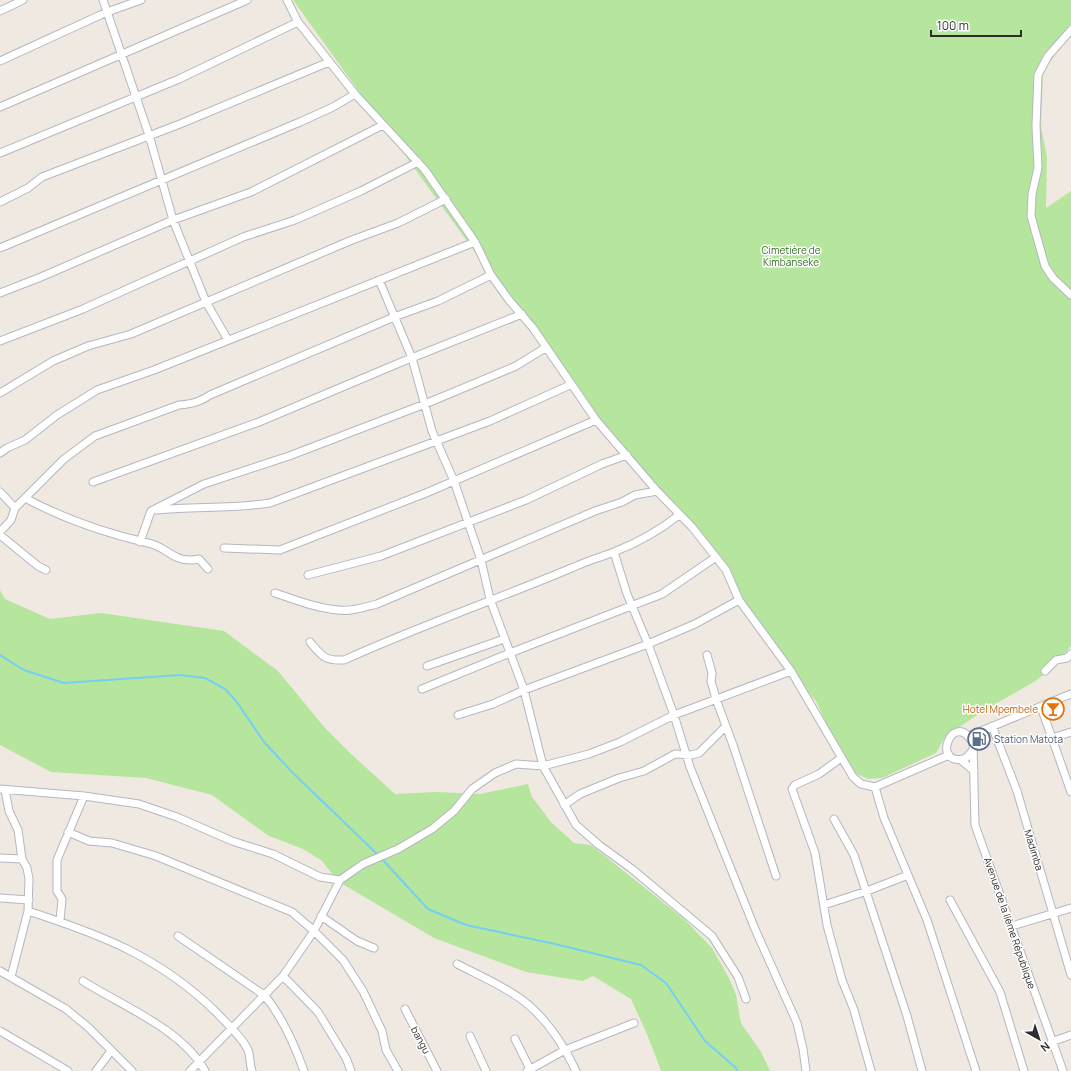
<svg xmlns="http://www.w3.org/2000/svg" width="1071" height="1071" font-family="Manrope,sans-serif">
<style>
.green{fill:#b6e59e}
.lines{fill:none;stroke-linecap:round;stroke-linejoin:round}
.stream{stroke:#75cff0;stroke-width:2}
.minor-casing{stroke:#b4b7c1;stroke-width:9}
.minor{stroke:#fff;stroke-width:7}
.labels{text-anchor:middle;stroke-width:3;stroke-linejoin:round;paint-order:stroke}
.park-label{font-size:10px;fill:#2c6e1b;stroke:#fff}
.food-label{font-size:10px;fill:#c56008;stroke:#fff;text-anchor:end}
.service-label{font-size:10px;fill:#4e5e75;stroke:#fff;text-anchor:start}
.street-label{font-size:10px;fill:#2e2e2e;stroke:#fff}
</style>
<rect width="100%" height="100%" fill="#efe9e1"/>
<path class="green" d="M293,0h778v35l-15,18 -13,20 -2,54 6,30 -1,51 25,-17v455l-17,20 -17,14 -57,33 -35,24 -9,16 -54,25 -14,1 -20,-9 -32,-69 -21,-23 -56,-78 -13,-30 -130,-150z
M0,590l5,9 45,20 51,-6 123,18 54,40 47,57 25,25 45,41 41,-2 44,2 48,-10 4,13 19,25 23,21 17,2 93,74 28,29 17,30 7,17 5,28 20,29 9,19h-109l-14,-37 -16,-35 -38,-23 -10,5 -57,-9 -92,-34 -95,-56 -18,-22 -18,-11 -34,-13 -57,-41 -66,-17 -95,-6 -51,-27z"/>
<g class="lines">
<path class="stream" d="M0,655l24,15 40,13 116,-8 25,3 20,11 11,12 28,41 28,30 86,83
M381,858l47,51 38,16 89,19 86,21 25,18 39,58 31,27 1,3"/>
<g class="minor-casing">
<path id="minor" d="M103,0l46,135 24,85 33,82 22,38
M287,0l11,22 57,72 70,76 50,72 16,33 18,25 24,28 63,92 61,71 35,36 34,43 13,30 52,71 62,106 8,7 14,3 74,-32
M0,11l23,-11
M1071,30l-23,26 -10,19 -2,51 2,42 -6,26 -1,22 14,50 8,12 18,17
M0,61l107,-49 34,-12
M0,107l247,-107
M0,153l179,-74 119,-57
M0,202l28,-14 14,-11 138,-53 149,-62
M0,248l300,-126 33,-15 22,-13
M379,280l33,78 20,73 22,50 27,79 9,39 34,91 19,76 33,59 23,20 33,24 80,67 26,41 8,22
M0,293l41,-16 132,-57 78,-28 132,-67
M0,341l83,-32 160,-72 52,-17 66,-29 57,-29
M0,393l53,-32 35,-15 43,-12 221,-94 46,-17 48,-24
M0,453l7,-5 18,-8 32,-25 40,-25 57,-20 321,-128
M93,482l166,-60 145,-61 118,-47
M0,492l15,16
M25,498c39,21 80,35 123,45 21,4 24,21 51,16l9,10
M156,510c38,-4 76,-1 114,-7l220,-82 80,-36
M0,532l11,-12 4,-12 49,-49 31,-23 84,-31c13,-1 21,-3 31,-10l184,-78 44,-16 53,-26
M0,535l38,31 8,4
M140,542l11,-31 53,-27 85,-28 136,-52 91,-38 29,-18
M224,548l56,2 146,-57 170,-73
M614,552l13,42 21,50 26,71 16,52 65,162 42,94 6,26 3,22
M308,575l73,-19 145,-56 76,-36 25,-9
M275,593c20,7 42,15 63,17 13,2 27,-3 39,-6l218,-93 27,-9 13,-7 22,-4
M310,642c12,14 14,19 34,18 75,-34 154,-61 230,-93 13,-6 27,-10 40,-15 23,-9 46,-22 65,-37
M707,655l5,18 -1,8 5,18 17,46 43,131
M427,666l77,-27
M1045,671l11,-11 11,-2 4,-4
M422,689l88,-36 152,-59 54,-37
M1041,707l30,85
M458,715l35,-11 31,-14 124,-46 47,-20 44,-24
M992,726l25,65 54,184
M969,736l102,-42
M1052,738l19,-6
M973,750l-7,8c-37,11 -13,-51 7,-15l2,82 88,246
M841,758l-22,16 -24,11 -3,4 23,64 12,72 15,55 12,30 17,61
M961,760l13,11
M875,787l9,31 43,102 49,151
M0,789l84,7 55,8 38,13 55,24 41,13 47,23 20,3
M5,790l4,21 9,19 4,29 5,9 2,11 -1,32 -17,66
M564,805l16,-11 39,-16 25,-7 31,-17 16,1 8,-2 27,-27
M834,819l20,36 53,161 15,55
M68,832l21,9 23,2 44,13 136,56 22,19 29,29 20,31 19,40 4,19 12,21
M0,858l22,1
M0,898l29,2
M950,900l50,92 24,79
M824,905l43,-14 41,-16
M28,911c74,24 132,46 189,102 10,11 23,22 30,35 4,7 2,15 5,23
M321,916l36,25 17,7
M60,921l2,-22 -5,-8v-31l27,-64
M1012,926l59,-18
M178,936l86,59c18,21 31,51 40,76
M457,964c23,12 60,28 77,46 17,16 32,40 42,61
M0,971l66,38 23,19 43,43
M283,976l35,36 28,46 5,13
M83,981c39,25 99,48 122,90
M405,1009l32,62
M0,1031l68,40
M470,1036l16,35
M515,1039l16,32
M1051,1042l20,-7
M96,1071l15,-20
M190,1071l93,-95 31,-45 26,-51 23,-16 35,-15 34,-20 22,-18 18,-22 23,-16 21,-9 27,2 46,-12 31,-12 54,-27 117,-44
M527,1071l38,-21 69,-27"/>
</g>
<use href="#minor" class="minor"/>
</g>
<defs>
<g id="bar-ring" transform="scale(1.15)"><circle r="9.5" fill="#fff" stroke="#e8710a" stroke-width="1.5"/><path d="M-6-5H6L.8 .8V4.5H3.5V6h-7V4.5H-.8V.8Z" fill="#e8710a"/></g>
<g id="fuel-ring" transform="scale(1.15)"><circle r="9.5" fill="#fff" stroke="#5c6f8a" stroke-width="1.5"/><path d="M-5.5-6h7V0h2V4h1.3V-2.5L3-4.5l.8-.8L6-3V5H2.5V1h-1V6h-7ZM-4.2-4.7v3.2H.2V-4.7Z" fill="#5c6f8a"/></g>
</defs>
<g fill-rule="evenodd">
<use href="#bar-ring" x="1053" y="709"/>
<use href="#fuel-ring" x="979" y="739"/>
</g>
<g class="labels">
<g class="park-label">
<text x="791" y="254">Cimetière de<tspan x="791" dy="12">Kimbanseke</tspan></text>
</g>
<g class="food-label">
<text x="1038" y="713">Hotel Mpembele</text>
</g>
<g class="service-label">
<text x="994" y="743">Station Matota</text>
</g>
<g class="street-label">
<text transform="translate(1034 850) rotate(73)" y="4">Madimba</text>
<text transform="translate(1010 923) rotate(71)" y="4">Avenue de la IIème République</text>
<text transform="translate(421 1040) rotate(62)" y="4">bangu</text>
</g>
</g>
<g transform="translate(1039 1039) rotate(141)" stroke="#ffffff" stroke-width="3" paint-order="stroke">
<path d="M0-3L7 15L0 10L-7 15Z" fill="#2e2e2e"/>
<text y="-6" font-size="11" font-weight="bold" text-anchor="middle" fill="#2e2e2e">N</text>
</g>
<path d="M931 30v6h90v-6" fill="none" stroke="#2e2e2e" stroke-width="2"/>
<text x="937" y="30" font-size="12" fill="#2e2e2e" stroke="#ffffff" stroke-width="3" paint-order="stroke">100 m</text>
</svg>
